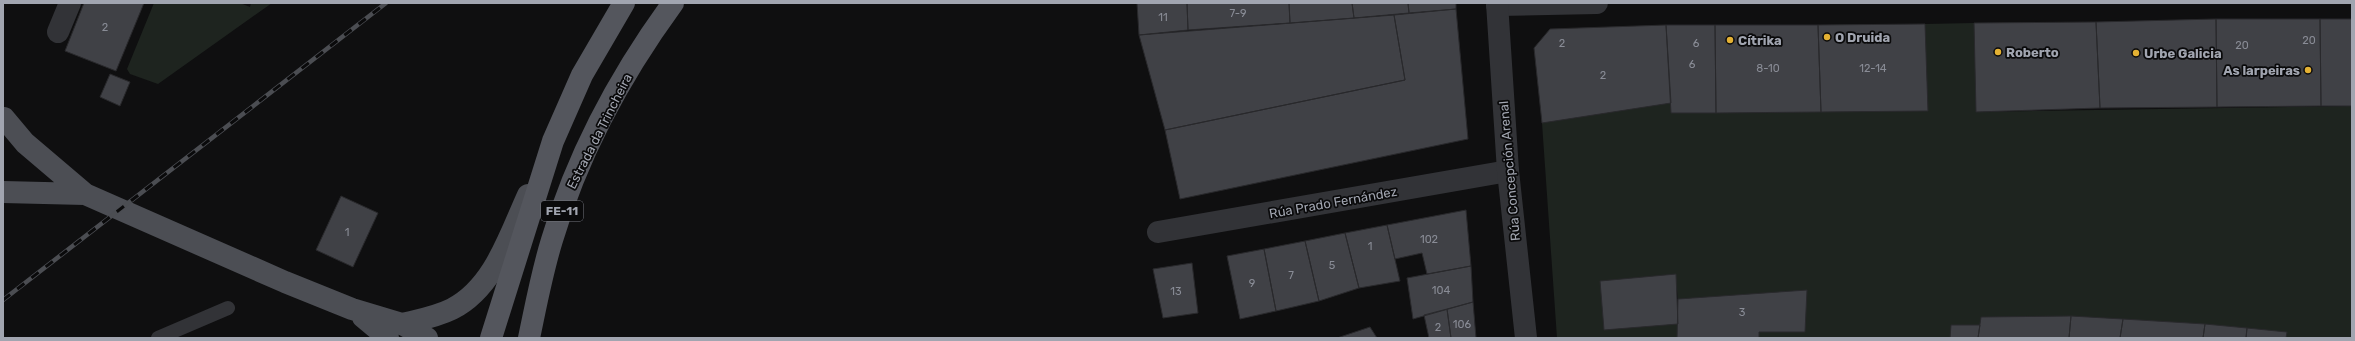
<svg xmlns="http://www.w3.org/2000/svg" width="2355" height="341" font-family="Rubik,sans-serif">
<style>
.green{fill:#1e241f}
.building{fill:#404146;stroke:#29292c}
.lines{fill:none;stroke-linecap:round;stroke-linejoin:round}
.service{stroke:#323337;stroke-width:14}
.minor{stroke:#323337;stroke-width:22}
.tertiary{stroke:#323337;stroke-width:22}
.primary{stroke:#4c4e54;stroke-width:22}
.trunk{stroke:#54565d;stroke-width:22}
.rail-casing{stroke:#4b4d52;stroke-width:4.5}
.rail{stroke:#0a0a0b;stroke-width:3;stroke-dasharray:9;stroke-linecap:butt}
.poi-dot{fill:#e4b133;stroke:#0a0a0b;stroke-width:1.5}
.labels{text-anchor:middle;stroke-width:3.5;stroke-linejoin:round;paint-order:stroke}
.number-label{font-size:11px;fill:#898c96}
.shield{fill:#0a0a0b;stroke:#74767e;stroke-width:1}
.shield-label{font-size:12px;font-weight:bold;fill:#a1a5b0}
.poi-label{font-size:13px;font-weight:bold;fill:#a1a5b0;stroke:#0a0a0b;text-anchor:start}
.street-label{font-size:13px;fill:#a1a5b0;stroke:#0a0a0b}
</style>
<rect width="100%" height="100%" fill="#0f0f10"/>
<path class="green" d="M154,3h86l10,4 1,-4h21l-114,81 -28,-10 -3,-5z
M1974,23l2,89 376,-6v232h-66l1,-6 -164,-13 -52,-3 -90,1 -1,8h-29l-1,13h-191v-6h46l1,-41 -128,8 -3,-25 -75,7 5,49 73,-6 -1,14h-120l-15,-215 129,-20 1,10 256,-2 -3,-87z"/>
<path class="building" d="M84,3h60l-28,68 -51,-20z
M1137,3h50l1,27 -49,5z
M1187,3h102l1,20 -102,7z
M1289,3h63l2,15 -64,5z
M1352,3h56l1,10 -55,5z
M1408,3h48v6l-47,4z
M1456,9l12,130 -288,60 -15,-69 240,-50 -11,-65z
M1394,15l11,65 -240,50 -26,-95z
M2216,19l1,88 -117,1 -4,-86z
M2216,19h104l1,87 -104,1z
M2320,19h32v87h-31z
M2096,22l4,86 -124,4 -2,-89z
M1925,24l3,87 -107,1 -3,-87z
M1666,25l5,78 -129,20 -8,-75 16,-19z
M1666,25h49l1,88h-45z
M1715,25h103l3,87 -105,1z
M110,74l20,8 -10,24 -20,-9z
M341,196l37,17 -25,54 -37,-17z
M1466,210l5,56 -44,8 -5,-21 -27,6 -8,-34z
M1387,225l13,56 -41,7 -14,-55z
M1345,233l14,55 -40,13 -14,-60z
M1305,241l14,60 -43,10 -12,-62z
M1264,249l12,62 -36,8 -13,-63z
M1192,263l6,50 -35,5 -10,-49z
M1471,266l2,36 -60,17 -6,-41z
M1676,274l2,50 -74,6 -4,-49z
M1807,290l-2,42h-46v6h-82l1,-39z
M1473,302l3,36h-25l-4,-29z
M1447,309l4,29h-22l-5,-23z
M2071,316l52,3 -3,19h-51z
M2071,316l-2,22h-91l3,-21z
M2123,319l82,5 -2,14h-83z
M2205,324l42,4 -1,10h-43z
M1951,325h29l-2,13h-28z
M1370,327l7,11h-40z
M2247,328l40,4 -1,6h-40z"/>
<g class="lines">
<path class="service" d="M158,338l70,-30"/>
<path class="minor" d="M1497,5l100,-2
M58,32l12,-29
M1158,232l350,-61"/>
<path class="tertiary" d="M1497,3l11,168 18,167"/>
<path class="primary" d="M4,118l21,25 60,51 200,88 67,27 50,15 25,14
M3,192l82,2
M363,317l25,21
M402,324c17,-4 34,-7 50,-15 42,-21 58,-75 76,-114"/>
<path class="trunk" d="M491,338l62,-197 29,-66 42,-72
M529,338c7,-33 13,-66 23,-98 25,-84 69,-166 121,-237"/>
<g class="rail-casing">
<path id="rail" d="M3,300l383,-297"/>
</g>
<use href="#rail" class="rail"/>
</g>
<g class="poi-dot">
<circle cx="1827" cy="37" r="4"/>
<circle cx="1730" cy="40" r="4"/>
<circle cx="1998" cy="52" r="4"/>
<circle cx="2136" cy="53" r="4"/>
<circle cx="2308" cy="70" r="4"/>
</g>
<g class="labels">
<g class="number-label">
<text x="1238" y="17">7-9</text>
<text x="1163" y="21">11</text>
<text x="105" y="31">2</text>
<text x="2309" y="44">20</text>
<text x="1562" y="47">2</text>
<text x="1696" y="47">6</text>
<text x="2242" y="49">20</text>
<text x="1692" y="68">6</text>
<text x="1768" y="72">8-10</text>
<text x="1873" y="72">12-14</text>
<text x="1603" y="79">2</text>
<text x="347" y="236">1</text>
<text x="1429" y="243">102</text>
<text x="1370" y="250">1</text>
<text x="1332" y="269">5</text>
<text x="1291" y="279">7</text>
<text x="1252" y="287">9</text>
<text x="1441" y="294">104</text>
<text x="1176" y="295">13</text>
<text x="1742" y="316">3</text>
<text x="1462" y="328">106</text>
<text x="1438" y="331">2</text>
</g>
<rect class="shield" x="541" y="201" width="42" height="20" rx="3"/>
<g class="shield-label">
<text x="562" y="215">FE-11</text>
</g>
<g class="poi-label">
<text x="1835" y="42">O Druida</text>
<text x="1738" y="45">Cítrika</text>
<text x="2006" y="57">Roberto</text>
<text x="2144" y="58">Urbe Galicia</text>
<text x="2300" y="75" text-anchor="end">As larpeiras</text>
</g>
<g class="street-label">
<text transform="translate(599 131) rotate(-63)" y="5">Estrada da Trincheira</text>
<text transform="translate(1509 171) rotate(-95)" y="5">Rúa Concepción Arenal</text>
<text transform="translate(1333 202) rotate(-10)" y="5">Rúa Prado Fernández</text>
</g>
</g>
<rect width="2355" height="341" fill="none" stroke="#a1a5b0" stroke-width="8"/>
</svg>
